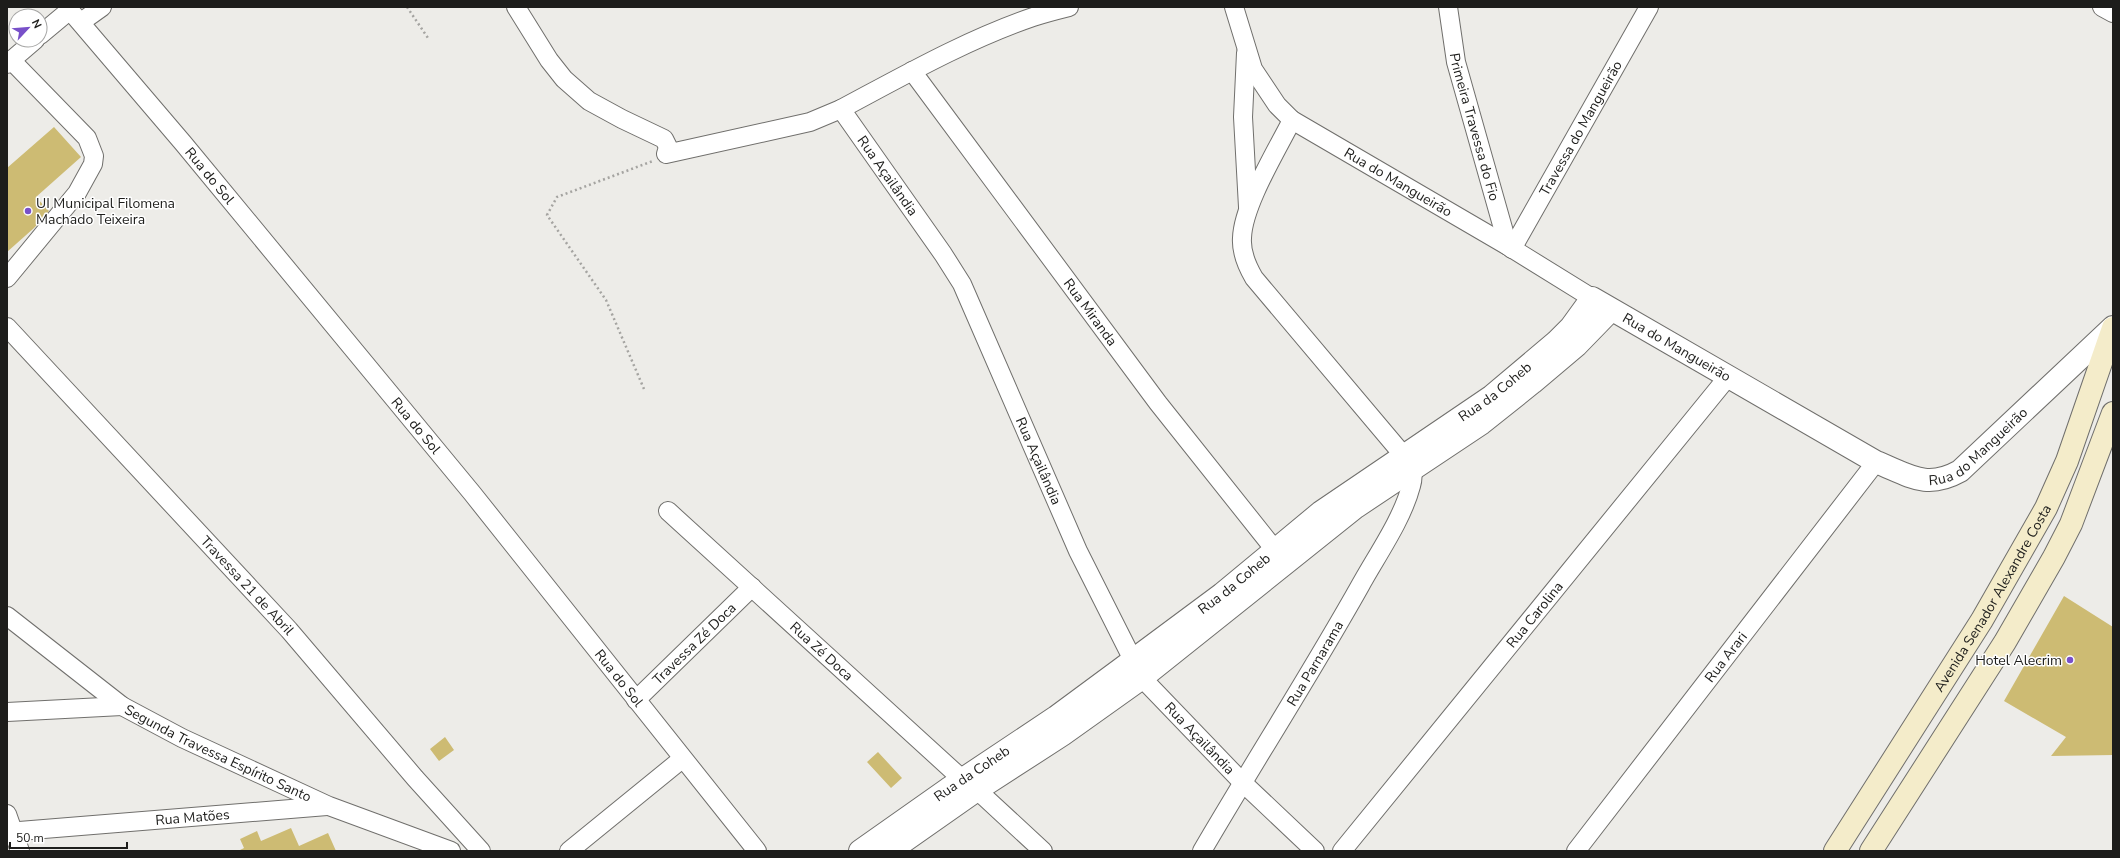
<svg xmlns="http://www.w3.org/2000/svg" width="2120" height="858" font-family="'Nunito Sans',sans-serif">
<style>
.building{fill:#cdbb73}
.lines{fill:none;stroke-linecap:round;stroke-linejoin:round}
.minor-casing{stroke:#706f6c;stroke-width:20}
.tertiary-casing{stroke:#706f6c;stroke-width:24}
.secondary-casing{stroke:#706f6c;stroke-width:24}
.path{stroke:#a5a4a1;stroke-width:2.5;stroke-dasharray:2 3;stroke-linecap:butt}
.minor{stroke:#fff;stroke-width:18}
.tertiary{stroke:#fff;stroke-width:22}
.secondary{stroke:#f4ecca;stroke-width:22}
.poi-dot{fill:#7850c9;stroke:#fff;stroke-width:1.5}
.labels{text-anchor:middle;stroke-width:3;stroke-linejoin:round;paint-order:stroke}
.street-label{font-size:14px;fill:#1d1d1b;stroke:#fff}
.poi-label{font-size:14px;fill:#1d1d1b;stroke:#fff;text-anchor:start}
</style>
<rect width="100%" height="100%" fill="#edece8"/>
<path class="building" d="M54,127l27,30 -45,40 13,14 -15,17 -27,24v-84z
M2064,596l49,31v128l-62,1 15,-19 -62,-36z
M445,737l9,13 -15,11 -9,-12z
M878,752l24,26 -11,10 -24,-26z
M291,828l8,18 29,-13 8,18h-98l6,-3 -4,-9 17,-8 4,10z"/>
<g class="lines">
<g class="minor-casing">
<g id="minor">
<path id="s1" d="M67,7l116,136 289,350 285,358"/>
<path d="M516,7l33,53 15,19 25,22 33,18 42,20 4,8 -2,7 144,-32 31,-13"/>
<path id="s2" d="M1069,7c-12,3 -24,6 -36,10 -67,23 -130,59 -192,92l102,145 19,30 116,267 64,127 100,104 73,69"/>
<path id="s3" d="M1448,7l8,55 52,184"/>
<path d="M2102,7l11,6"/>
<path d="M81,22l21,-15"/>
<path d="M40,35l30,-25"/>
<path d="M1246,53l-3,64 5,90"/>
<path d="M7,64l28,-24"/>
<path id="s4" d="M912,71l246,332 117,147"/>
<path id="s5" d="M1292,120l216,126 84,52"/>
<path id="s6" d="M1512,249l137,-242"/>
<path d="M7,278l70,-85 16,-29 1,-8 -7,-18 -76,-78"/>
<path id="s7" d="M7,327l282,303 126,148 66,73"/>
<path id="s8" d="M668,511l294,268 15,11 66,61"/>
<path id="s9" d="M7,616l115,90 60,32 147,68 122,45"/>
<path id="s10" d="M636,700l116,-113"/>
<path d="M7,712l115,-6"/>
<path d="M7,814l13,37"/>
<path id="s11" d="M7,832l320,-26"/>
<path d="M569,851l113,-92"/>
<path id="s12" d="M1202,851c52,-89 108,-176 158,-265 17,-31 42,-66 51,-100 4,-13 0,-19 -7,-30l-150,-178c-7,-12 -13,-26 -12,-40 1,-33 35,-88 50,-118l-15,-15 -24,-36 -19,-62"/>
<path id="s13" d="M1342,851l385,-473"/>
<path id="s14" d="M1576,851l300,-389"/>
</g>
</g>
<g class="tertiary-casing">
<g id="tertiary">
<path id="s15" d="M860,851l88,-62 108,-72 65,-48 101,-75 99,-82 171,-116 64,-54 15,-15 21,-29 284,164c33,13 50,28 84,9l153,-144"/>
<path d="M890,851l87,-61 85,-55 80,-57 214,-171 126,-84 50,-40 45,-38 34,-35"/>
</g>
</g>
<g class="secondary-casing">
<g id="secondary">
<path id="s16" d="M1835,851l147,-231 64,-112 21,-47 46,-133"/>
<path d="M1871,851l134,-209 49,-85 17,-33 42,-111"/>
</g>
</g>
<path class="path" d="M407,7l21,31
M644,389l-38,-89 -59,-85 10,-18 96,-36"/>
<use href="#minor" class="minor"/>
<use href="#tertiary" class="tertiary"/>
<use href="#secondary" class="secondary"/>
</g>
<g class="poi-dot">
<circle cx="28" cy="211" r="4"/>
<circle cx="2070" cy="660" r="4"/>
</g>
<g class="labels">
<g class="street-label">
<text dy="5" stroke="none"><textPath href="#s3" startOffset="123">Primeira Travessa do Fio</textPath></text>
<text dy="5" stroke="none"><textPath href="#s6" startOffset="139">Travessa do Mangueirão</textPath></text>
<text dy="5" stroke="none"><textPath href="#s1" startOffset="221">Rua do Sol</textPath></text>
<text dy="5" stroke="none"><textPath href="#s2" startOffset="332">Rua Açailândia</textPath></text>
<text dy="5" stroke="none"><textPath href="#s5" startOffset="123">Rua do Mangueirão</textPath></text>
<text dy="5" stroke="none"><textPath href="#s4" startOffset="300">Rua Miranda</textPath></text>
<text dy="5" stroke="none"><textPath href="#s15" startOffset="1018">Rua do Mangueirão</textPath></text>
<text dy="5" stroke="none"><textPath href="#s15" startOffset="784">Rua da Coheb</textPath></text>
<text dy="5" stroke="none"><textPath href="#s1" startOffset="545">Rua do Sol</textPath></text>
<text dy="5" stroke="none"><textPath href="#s15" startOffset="1365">Rua do Mangueirão</textPath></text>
<text dy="5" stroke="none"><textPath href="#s2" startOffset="656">Rua Açailândia</textPath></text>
<text dy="5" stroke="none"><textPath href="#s15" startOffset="460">Rua da Coheb</textPath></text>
<text dy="5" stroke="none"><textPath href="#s7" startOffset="353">Travessa 21 de Abril</textPath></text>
<text dy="5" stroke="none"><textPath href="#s16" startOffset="298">Avenida Senador Alexandre Costa</textPath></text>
<text dy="5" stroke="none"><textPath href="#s13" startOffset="305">Rua Carolina</textPath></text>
<text dy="5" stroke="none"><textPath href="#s10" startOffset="81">Travessa Zé Doca</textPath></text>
<text dy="5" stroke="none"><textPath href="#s8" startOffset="208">Rua Zé Doca</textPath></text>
<text dy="5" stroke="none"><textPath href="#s14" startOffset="245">Rua Arari</textPath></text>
<text dy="5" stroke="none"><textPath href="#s12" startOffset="219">Rua Parnarama</textPath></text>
<text dy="5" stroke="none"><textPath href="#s1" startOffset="869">Rua do Sol</textPath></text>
<text dy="5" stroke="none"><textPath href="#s2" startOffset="980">Rua Açailândia</textPath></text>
<text dy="5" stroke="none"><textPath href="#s9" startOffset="253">Segunda Travessa Espírito Santo</textPath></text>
<text dy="5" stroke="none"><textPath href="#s15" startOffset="136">Rua da Coheb</textPath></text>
<text dy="5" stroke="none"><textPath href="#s11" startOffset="186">Rua Matões</textPath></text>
</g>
<g class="poi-label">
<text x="36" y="208">UI Municipal Filomena<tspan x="36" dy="16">Machado Teixeira</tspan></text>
<text x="2062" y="665" text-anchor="end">Hotel Alecrim</text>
</g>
</g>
<rect width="2120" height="858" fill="none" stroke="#1d1d1b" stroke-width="16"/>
<g transform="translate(28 28) rotate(64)"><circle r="19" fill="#ffffff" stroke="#a5a5a4"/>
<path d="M0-3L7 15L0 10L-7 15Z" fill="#7850c9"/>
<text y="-6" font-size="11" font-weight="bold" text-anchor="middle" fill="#1d1d1b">N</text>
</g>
<path d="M10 842v6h117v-6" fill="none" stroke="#1d1d1b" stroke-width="2"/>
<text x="16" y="842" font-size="12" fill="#1d1d1b" stroke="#ffffff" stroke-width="3" paint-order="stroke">50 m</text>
</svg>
